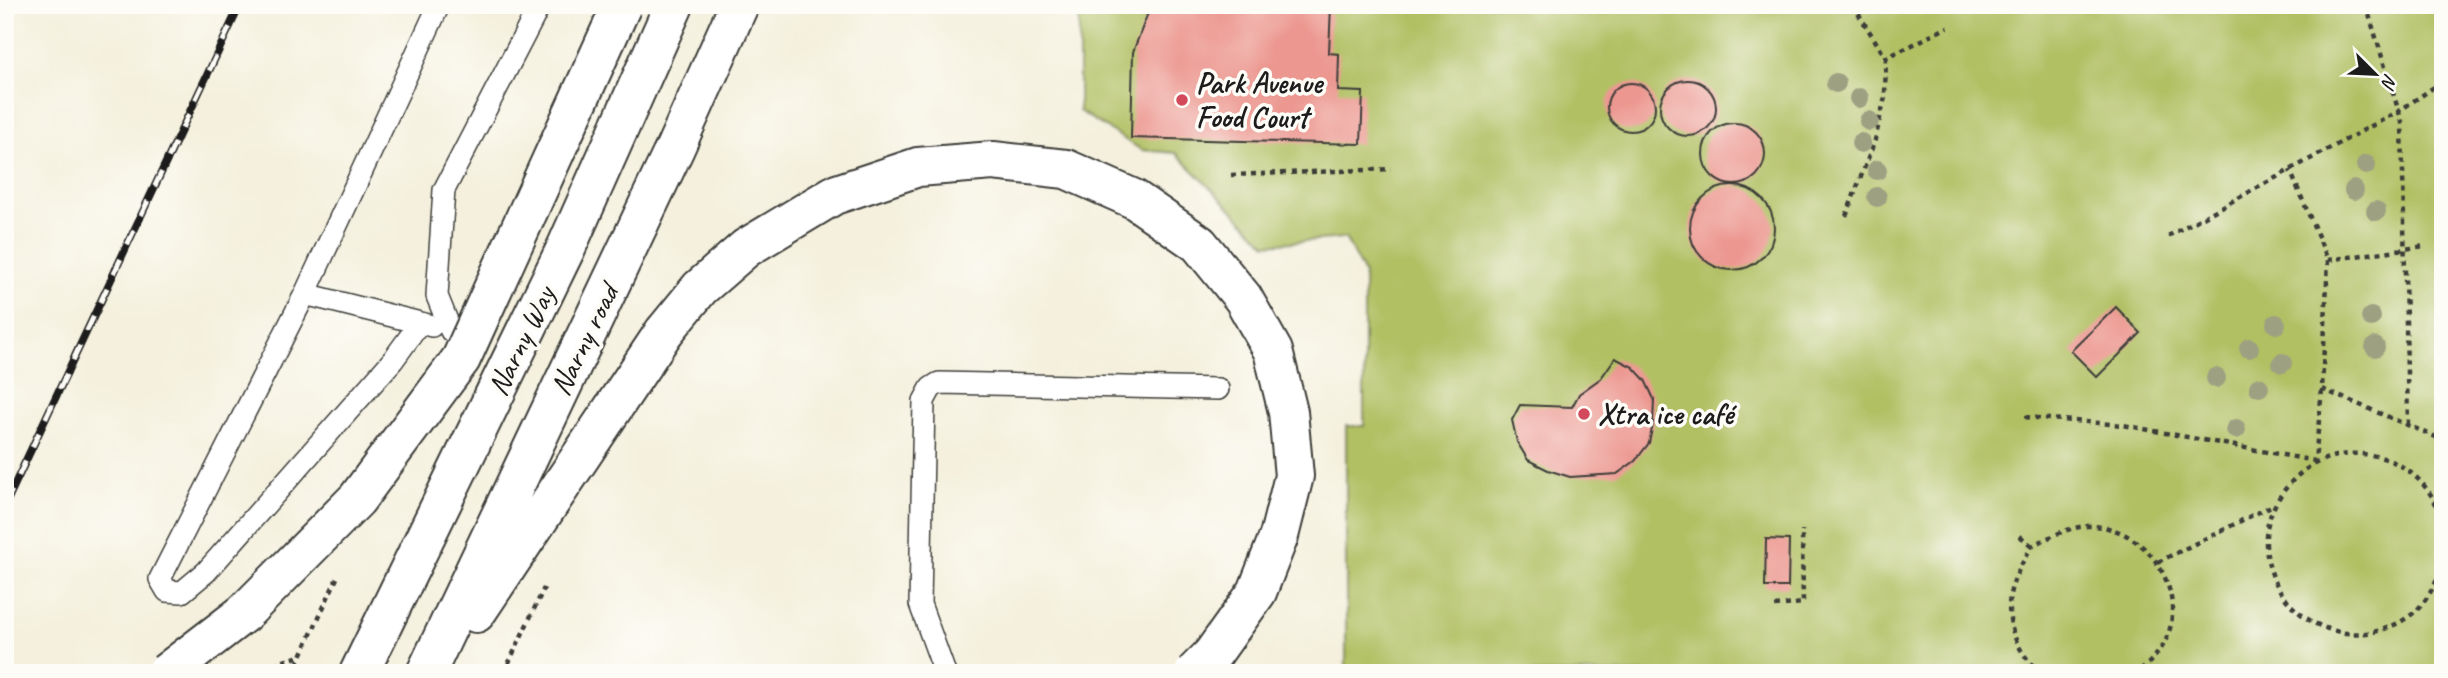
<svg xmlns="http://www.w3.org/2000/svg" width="2448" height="678" font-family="Caveat,sans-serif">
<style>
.green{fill:#b1c063;stroke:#666e40;stroke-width:2}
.building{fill:#ec9891}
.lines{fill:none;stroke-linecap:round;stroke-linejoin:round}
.service-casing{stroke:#3c3c39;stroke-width:24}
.primary-casing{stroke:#3c3c39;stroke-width:42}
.path{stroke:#3c3c39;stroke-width:4.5;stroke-dasharray:5 5;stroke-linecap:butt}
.service{stroke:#fff;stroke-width:21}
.primary{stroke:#fff;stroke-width:38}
.rail-casing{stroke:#1c1c1c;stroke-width:8}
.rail{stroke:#fdfcf7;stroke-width:5;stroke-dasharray:16;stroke-linecap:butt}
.primary-bridge-casing{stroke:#3c3c39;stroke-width:42;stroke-linecap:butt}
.primary-bridge{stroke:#fff;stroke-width:38}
.tree{fill:#9ea082}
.poi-dot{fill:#d1495b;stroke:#fdfcf7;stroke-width:2.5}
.labels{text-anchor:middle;stroke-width:7;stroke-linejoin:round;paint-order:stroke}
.poi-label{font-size:30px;font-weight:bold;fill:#1c1c1c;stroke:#fdfcf7;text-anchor:start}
.street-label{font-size:30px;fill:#1c1c1c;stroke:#fdfcf7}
</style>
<rect width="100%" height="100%" fill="#fdfcf7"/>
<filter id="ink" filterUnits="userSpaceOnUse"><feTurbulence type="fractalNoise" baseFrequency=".0143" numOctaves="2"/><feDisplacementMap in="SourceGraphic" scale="14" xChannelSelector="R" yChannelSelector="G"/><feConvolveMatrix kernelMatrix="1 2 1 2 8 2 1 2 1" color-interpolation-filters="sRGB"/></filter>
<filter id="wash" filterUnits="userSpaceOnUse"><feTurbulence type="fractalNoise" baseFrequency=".00686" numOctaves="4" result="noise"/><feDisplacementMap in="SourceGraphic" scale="28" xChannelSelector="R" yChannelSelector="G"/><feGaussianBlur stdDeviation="1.57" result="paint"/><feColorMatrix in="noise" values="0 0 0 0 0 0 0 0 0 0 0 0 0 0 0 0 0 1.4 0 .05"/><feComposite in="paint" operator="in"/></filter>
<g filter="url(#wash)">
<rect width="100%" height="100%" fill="#f4f0dd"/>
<path class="green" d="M1079,5h1364v668h-1097v-247h18v-152l-19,-36 -79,6 -90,-91 -34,-3 -63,-39z"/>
<g id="blocks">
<path class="building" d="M1151,5h180l-2,48 10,1 -1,37 25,1 -2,52 -230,-6 2,-86z
M1660 108a28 28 0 1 1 56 0a28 28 0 1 1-56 0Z
M1607 107a24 24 0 1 1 48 0a24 24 0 1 1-48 0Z
M1703 154a31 31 0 1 1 62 0a31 31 0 1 1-62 0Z
M1690 228a42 42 0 1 1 84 0a42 42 0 1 1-84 0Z
M2116,307l25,26 -44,44 -26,-26z
M1615,358l18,9 12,13 9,19 -1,25 -4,19 -14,18 -18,13 -47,3 -22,-7 -20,-10 -11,-18 -5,-22 8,-15 52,2 7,-13 22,-16z
M1766,539l23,1 -1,47h-23z"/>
</g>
</g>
<g filter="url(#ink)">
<use href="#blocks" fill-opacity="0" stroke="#3c3c39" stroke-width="2"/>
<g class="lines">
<g class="service-casing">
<path id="service" d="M305,294l127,32
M420,323l-27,37 -187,212 -24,20 -15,-1 -7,-12 145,-285 134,-289
M451,331l-14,-35 7,-106 96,-185
M945,673l-25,-69 4,-203 7,-13 8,-5 279,6"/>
</g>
<g class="primary-casing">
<path id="primary" d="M476,613l188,-281
M359,673l207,-425 108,-243
M426,673l249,-525 64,-143"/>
</g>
<path class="path" d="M1853,5l33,53 62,-31
M2366,5l36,117 6,303
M1231,175l160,-6
M1846,216l29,-76 10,-43 1,-39
M2168,236l231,-125 44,-30
M2328,260l97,-14
M2322,389l121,51
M2025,417l98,8 192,36 7,-72 6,-129 -38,-90
M2443,524c-18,-76 -114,-96 -160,-32 -9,12 -16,29 -17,44 -3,78 81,126 145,79 16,-12 24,-31 32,-48
M2020,536l12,10
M2158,562l115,-57
M1775,606l28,-3 -1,-73
M245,673l55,-17
M293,673l44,-95
M504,673l40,-85
M2042,673c-25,-18 -38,-52 -31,-83 4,-15 13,-30 21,-44 18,-9 36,-19 56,-20 56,-2 101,62 78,114 -6,13 -17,23 -28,33"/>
<use href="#service" class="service"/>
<use href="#primary" class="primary"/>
<g class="rail-casing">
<path id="rail" d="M5,505l235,-500"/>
</g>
<use href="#rail" class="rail"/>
<g class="primary-bridge-casing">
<path id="primary-bridge" d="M664,332l36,-44 46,-40 88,-53 84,-28 75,-6 73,8 68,30 65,45 44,54 30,53 15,61 6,64 -15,60 -22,56 -45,63 -18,18
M166,673l78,-60 113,-114 104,-140 161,-354"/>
</g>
<use href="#primary-bridge" class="primary-bridge"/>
</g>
<g class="tree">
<circle cx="1836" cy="83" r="10"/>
<circle cx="1859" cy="98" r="10"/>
<circle cx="1869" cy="121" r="10"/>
<circle cx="1861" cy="143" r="10"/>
<circle cx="2366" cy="165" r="10"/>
<circle cx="1877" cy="170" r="10"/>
<circle cx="2354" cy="190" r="10"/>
<circle cx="1877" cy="197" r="10"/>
<circle cx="2376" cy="211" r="10"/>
<circle cx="2371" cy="317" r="10"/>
<circle cx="2276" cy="324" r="10"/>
<circle cx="2375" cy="347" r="10"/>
<circle cx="2249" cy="348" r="10"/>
<circle cx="2282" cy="363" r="10"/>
<circle cx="2216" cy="378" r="10"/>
<circle cx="2259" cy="387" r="10"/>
<circle cx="2236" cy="429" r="10"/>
</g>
</g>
<g class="poi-dot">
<circle cx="1182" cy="100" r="7"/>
<circle cx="1584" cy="414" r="7"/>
</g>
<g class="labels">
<g class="poi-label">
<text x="1196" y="93">Park Avenue<tspan x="1196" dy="34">Food Court</tspan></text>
<text x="1598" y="424">Xtra ice café</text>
</g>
<g class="street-label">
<text transform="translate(584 340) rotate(-64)" y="10">Narny road</text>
<text transform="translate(521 341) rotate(-64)" y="10">Narny Way</text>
</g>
</g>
<rect width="2448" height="678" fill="none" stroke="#fdfcf7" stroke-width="28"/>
<g transform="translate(2375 74) rotate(114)" stroke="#fdfcf7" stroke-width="5" paint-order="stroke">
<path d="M0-5L12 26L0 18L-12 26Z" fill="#1c1c1c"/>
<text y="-10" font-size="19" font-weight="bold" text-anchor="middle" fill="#1c1c1c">N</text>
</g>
</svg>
